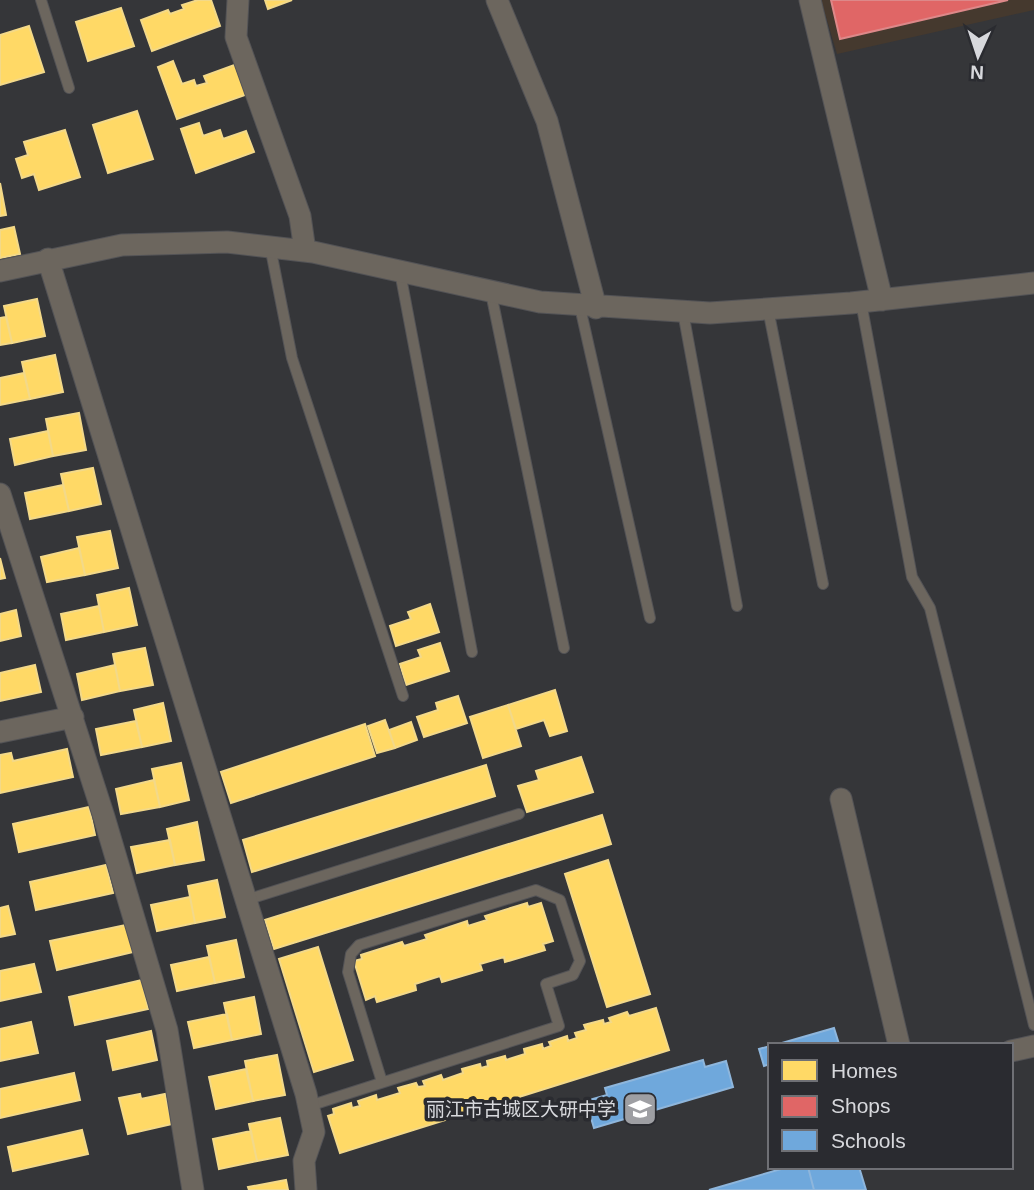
<svg xmlns="http://www.w3.org/2000/svg" width="1034" height="1190" font-family="Helvetica,'Noto Sans SC',sans-serif">
<style>
.commercial{fill:#45392e}
.homes{fill:#ffd966;stroke:#f3d989;stroke-width:2}
.shops{fill:#e06666;stroke:#dd8889;stroke-width:2}
.schools{fill:#6fa8dc;stroke:#8eb6dc;stroke-width:2}
.lines{fill:none;stroke-linecap:round;stroke-linejoin:round}
.lane-casing{stroke:#535356;stroke-width:12}
.street-casing{stroke:#535356;stroke-width:23}
.lane{stroke:#6c665e;stroke-width:10}
.street{stroke:#6c665e;stroke-width:21}
.labels{text-anchor:middle;stroke-width:7;stroke-linejoin:round;paint-order:stroke}
.poi-label{font-size:19px;fill:#d7d8dc;stroke:#2a2b30;text-anchor:end}
</style>
<rect width="100%" height="100%" fill="#353639"/>
<path class="commercial" d="M821,0h213v10l-197,44z"/>
<path class="homes" d="M198,0h13l9,26 -68,25 -11,-31 27,-10 2,4 14,-5 -2,-4z
M265,0h27l-24,9z
M121,8l13,38 -46,15 -12,-39z
M29,26l15,46 -44,13v-50z
M173,61l9,23 12,-4 2,6 11,-3 -3,-7 33,-12 11,30 -71,25 -19,-52z
M137,111l16,48 -45,14 -15,-48z
M199,123l4,13 17,-6 3,9 23,-8 8,21 -58,21 -15,-44z
M65,130l15,47 -41,13 -5,-16 -12,4 -6,-19 12,-4 -4,-13z
M0,183l6,32 -6,1z
M14,227l6,27 -20,4v-28z
M37,299l8,37 -33,7 -8,-37z
M6,317l6,26 -12,2v-27z
M55,355l8,37 -33,7 -8,-37z
M24,373l6,26 -30,6v-27z
M79,413l7,37 -33,6 -7,-37z
M48,431l5,25 -38,9 -5,-26z
M93,468l8,36 -32,7 -8,-37z
M63,485l6,26 -39,8 -5,-26z
M110,531l8,37 -33,7 -8,-38z
M79,548l6,27 -38,7 -6,-25z
M0,558l5,20 -5,1z
M129,588l8,37 -33,7 -7,-37z
M430,604l9,28 -43,14 -6,-20 21,-7 -3,-7z
M99,606l5,26 -38,8 -5,-26z
M16,610l5,26 -21,5v-27z
M440,643l9,28 -43,14 -6,-21 21,-7 -3,-7z
M145,648l8,37 -33,6 -7,-37z
M35,665l6,27 -41,9v-28z
M115,665l5,26 -38,9 -5,-26z
M555,690l12,41 -17,5 -6,-16 -28,9 -8,-24z
M458,696l9,27 -43,14 -7,-20 21,-7 -2,-7z
M163,703l8,38 -29,6 -8,-37z
M508,705l13,41 -38,12 -13,-41z
M385,720l10,28 -18,5 -9,-27z
M136,721l6,26 -41,8 -5,-26z
M411,722l6,18 -22,8 -6,-18z
M365,724l10,32 -144,47 -10,-31z
M67,749l6,28 -73,16v-38l11,-2 2,8z
M581,757l12,35 -66,20 -9,-26 21,-6 -3,-9z
M181,763l8,37 -29,7 -8,-38z
M486,765l9,31 -243,76 -9,-32z
M154,780l6,27 -39,7 -5,-25z
M89,807l6,28 -76,17 -6,-28z
M602,815l9,29 -337,105 -9,-29z
M197,822l7,38 -29,5 -8,-36z
M170,840l5,25 -38,8 -6,-26z
M608,860l42,134 -43,13 -42,-133z
M106,865l7,28 -77,17 -6,-28z
M217,880l8,37 -30,6 -7,-37z
M190,897l5,26 -38,8 -6,-26z
M527,903l1,4 13,-4 12,38 -10,3 2,6 -40,12 -1,-5 -24,7 2,6 -40,12 -2,-6 -25,8 1,6 -39,12 -2,-6 -9,4 -12,-39 8,-2 -1,-4 41,-13 2,4 23,-7 -2,-4 42,-14 1,5 19,-6 -2,-4z
M8,906l7,28 -15,3v-29z
M126,925l7,27 -76,18 -7,-29z
M236,940l8,37 -29,6 -8,-37z
M318,947l35,113 -39,12 -35,-113z
M209,957l6,26 -38,8 -6,-26z
M34,964l7,28 -41,9v-30z
M142,980l6,29 -73,16 -6,-28z
M254,997l7,37 -29,6 -8,-37z
M656,1008l13,42 -329,103 -12,-37 6,-2 -1,-5 18,-6 1,5 8,-2 -2,-5 18,-6 1,5 23,-7 -2,-5 18,-5 2,4 7,-1 -2,-5 18,-6 2,5 20,-7 -1,-4 18,-5 1,4 7,-2 -1,-5 18,-5 1,4 19,-6 -1,-5 18,-5 1,5 8,-3 -2,-4 18,-6 1,5 9,-3 -2,-5 11,-3 -2,-5 19,-5 1,4 7,-2 -2,-4 18,-6 2,4z
M227,1014l5,26 -38,8 -6,-26z
M31,1022l7,31 -38,8v-32z
M151,1031l6,29 -44,10 -6,-29z
M277,1055l8,40 -32,6 -8,-40z
M246,1069l7,32 -37,8 -7,-32z
M74,1073l6,27 -80,18v-29z
M140,1094l1,5 24,-5 7,30 -44,10 -9,-36z
M280,1118l8,37 -31,6 -8,-37z
M82,1130l6,24 -75,17 -5,-24z
M251,1131l6,30 -38,8 -6,-30z
M286,1180l2,10h-39l-1,-3z"/>
<path class="shops" d="M831,0h177l-168,39z"/>
<path class="schools" d="M834,1028l5,16 -64,1z
M770,1046v18l-6,2 -5,-17z
M703,1060l2,7 21,-6 7,26 -139,41 -8,-27 21,-6 -2,-7z
M788,1167h20l6,23h-105z
M808,1167h51l7,23h-52z"/>
<g class="lines">
<g class="lane-casing">
<path id="lane" d="M41,0l28,88
M270,246l22,112 111,338
M400,272l72,380
M491,293l73,355
M861,302l51,275 18,31 104,417
M580,307l70,311
M768,309l55,275
M683,312l54,294
M246,900l273,-86
M309,1106l250,-80 -13,-42 27,-9 7,-14 -20,-61 -24,-10 -177,55 -8,9 -3,18 34,110"/>
</g>
<g class="street-casing">
<path id="street" d="M238,0l-2,37 64,179 5,35
M497,0l50,121 49,187
M810,0l72,300
M48,259l258,835 8,38 -10,29 2,29
M0,271l122,-26 105,-3 86,10 227,50 170,11 141,-10 183,-20
M0,494l104,323 63,213 26,160
M0,732l73,-15
M841,799l58,246
M1011,1051l23,-5"/>
</g>
<use href="#lane" class="lane"/>
<use href="#street" class="street"/>
</g>
<defs>
<g id="school-square" transform="scale(1.75)"><rect x="-9" y="-9" width="18" height="18" rx="4" fill="#9e9fa3" stroke="#2a2b30"/><path d="M0-5L7-2L0 1L-7-2ZM-4 1L0 2.5L4 1V4Q0 6-4 4Z" fill="#fff"/></g>
</defs>
<g fill-rule="evenodd">
<use href="#school-square" x="640" y="1109"/>
</g>
<g class="labels">
<g class="poi-label">
<text x="616" y="1116">丽江市古城区大研中学</text>
</g>
</g>
<rect x="768" y="1043" width="245" height="126" fill="#2a2b30" stroke="#6f7075" stroke-width="2"/>
<rect x="782" y="1060" width="35" height="21" fill="#ffd966" stroke="#6f7075" stroke-width="2"/>
<text x="831" y="1078" font-size="21" fill="#d7d8dc">Homes</text>
<rect x="782" y="1096" width="35" height="21" fill="#e06666" stroke="#6f7075" stroke-width="2"/>
<text x="831" y="1113" font-size="21" fill="#d7d8dc">Shops</text>
<rect x="782" y="1130" width="35" height="21" fill="#6fa8dc" stroke="#6f7075" stroke-width="2"/>
<text x="831" y="1148" font-size="21" fill="#d7d8dc">Schools</text>
<g transform="translate(978 56) rotate(183)" stroke="#2a2b30" stroke-width="5" paint-order="stroke">
<path d="M0-5L12 26L0 18L-12 26Z" fill="#d7d8dc"/>
<text y="-10" font-size="19" font-weight="bold" text-anchor="middle" fill="#d7d8dc">N</text>
</g>
</svg>
